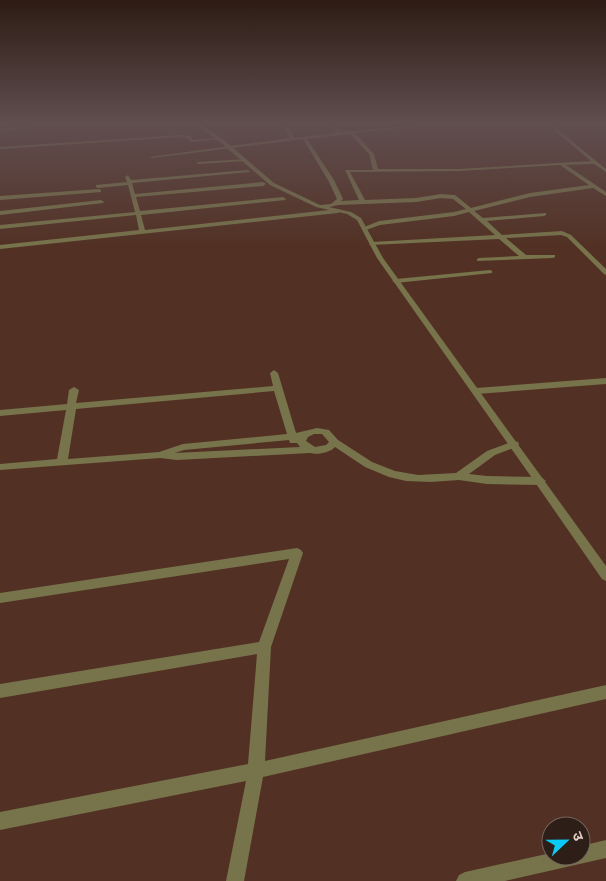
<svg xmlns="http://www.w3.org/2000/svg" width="606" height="881" font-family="'Playfair Display','Noto Sans Devanagari',serif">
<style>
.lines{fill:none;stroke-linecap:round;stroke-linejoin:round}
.minor{fill:#77734b;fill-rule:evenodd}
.tertiary{fill:#77734b;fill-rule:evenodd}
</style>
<rect width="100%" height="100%" fill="#523124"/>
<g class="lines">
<path class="minor" d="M58,122h17l-75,9v-2z
M283,122h4l7,16 42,-5 -5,-11h4l5,10 89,-8 123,1 54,44v3l-12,-8 -28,1 40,27v4l-13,-8 -63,9 -56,14 9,7 63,-5v2l-2,1 -57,5 15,14 60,-4 9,4 35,34v6l-2,-1 -37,-37 -6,-2 -55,3 20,17h29v2l-2,1 -76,3v-2l2,-1 40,-2 -20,-17 -129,6 -1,-1 3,-2 123,-7 -26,-23 -15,4 -74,9 -14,5h-4v-2l17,-7 75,-9 12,-3 -13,-10 -12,-1 -25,4 -78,3 -8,2h-10v-2l11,-1 6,-5 -9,-19 -25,-41 -151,19 -2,-1 140,-19zM429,126l122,1 40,34 -132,8h-81l-4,-15 -19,-21zM350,134l19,20 4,16h-28l14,30 -18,1 2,-2 -9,-19 -27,-41zM560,165l29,20 -59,8 -59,15 -16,-13 -14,-1 -25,4 -51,2 -15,-28 109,-1z
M181,135l9,1 2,4 27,-2 2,1 -30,3 -4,-4 -6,-1 -181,12v-2z
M247,159l-2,2 -47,3 -2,-1 2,-1z
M248,170l2,2 -118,11 3,11 128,-12 3,2 -3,2 -127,11 4,14 143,-14 3,2 -1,1 -144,15 4,15 193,-21 3,2 -3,2 -338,36v-4l139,-15 -3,-15 -136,14v-4l135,-13 -7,-27 -30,3 -2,-1v-2l31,-3 -2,-5 3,-2 3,5z
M99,189l2,1v2l-101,8v-4z
M101,200l3,2 -1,1 -103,12v-4z
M490,270l2,1v2l-96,10 -4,-2 4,-2z
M274,370l4,3 18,60 21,-5 12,2 9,10 34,22 23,9 23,4 38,-2 31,-22 27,-10 4,1 1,2 -1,2 -23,9 -26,19 18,2 54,1 5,4 -5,4 -54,-1 -28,-4 -28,2 -25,-1 -17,-4 -24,-10 -30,-20c-5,6 -18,8 -25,6l-133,7 -17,-2 -160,12v-6l57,-5 9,-49 -66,6v-6l67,-6 2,-14 5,-3 5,3 -3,13 197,-17 -3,-13zM274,391l13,43 -104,10 -24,8 -91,7 8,-50zM314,434h8l7,8 -3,3 -11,2 -9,-6 2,-4zM289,440l1,3h7l3,4 -125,6 9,-3z
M606,378v6l-130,10 -5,-3 5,-3z
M297,548l4,2 2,3 -32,94 -6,114 341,-76v14l-343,78 -19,104h-18l20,-100 -246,49v-18l248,-48 9,-110 -257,44v-14l259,-42 30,-83 -289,44v-10z
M606,840v18l-101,23h-49l3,-6 6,-3 86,-19v3h30v-10z"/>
<path class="tertiary" d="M192,122h5l27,18 50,43 46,22 31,7 10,6 22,40 223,308v15l-4,-2 -70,-101 -155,-220 -20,-38 -10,-6 -31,-7 -46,-22 -50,-43z"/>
</g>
<linearGradient id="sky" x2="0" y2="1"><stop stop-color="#2d1b14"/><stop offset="0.5" stop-color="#604e50"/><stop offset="1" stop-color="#604e50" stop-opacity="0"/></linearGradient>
<rect width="606" height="246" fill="url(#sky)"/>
<g transform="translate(566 841) rotate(68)"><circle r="24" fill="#2d1e18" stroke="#76645d"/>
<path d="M0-4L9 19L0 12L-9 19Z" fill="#08cbf9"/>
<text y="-8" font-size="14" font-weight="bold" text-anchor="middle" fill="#e3cec5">उ</text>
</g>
</svg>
